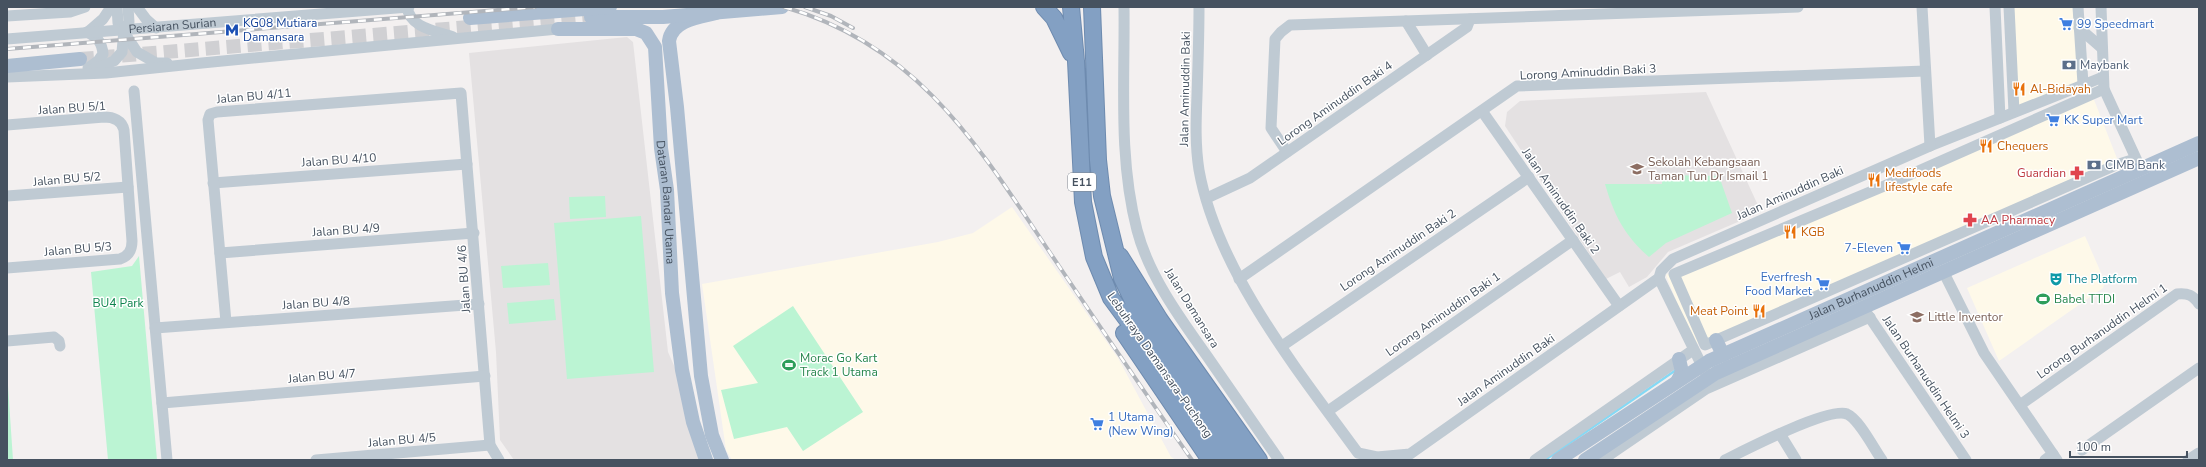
<svg xmlns="http://www.w3.org/2000/svg" width="2206" height="467" font-family="'Nunito Sans',sans-serif">
<style>
.commercial{fill:#fef9e9}
.education{fill:#e4e1e2}
.green{fill:#bbf4d3}
.lines{fill:none;stroke-linecap:round;stroke-linejoin:round}
.stream{stroke:#84d9f5;stroke-width:2.5}
.major-tunnel{stroke:#d0d0d3;stroke-width:14;stroke-dasharray:14 7;stroke-linecap:butt}
.highway-casing{stroke:#6e8baf;stroke-width:18}
.minor{stroke:#bfcad3;stroke-width:11}
.major{stroke:#adbed1;stroke-width:14}
.highway{stroke:#83a0c3;stroke-width:16}
.rail-casing{stroke:#b1b5bb;stroke-width:4}
.rail{stroke:#fff;stroke-width:2.5;stroke-dasharray:8;stroke-linecap:butt}
.labels{text-anchor:middle;stroke-width:3;stroke-linejoin:round;paint-order:stroke}
.shield{fill:#fff;stroke:#7e8690;stroke-width:1}
.shield-label{font-size:11px;font-weight:bold;fill:#465260}
.transit-label{font-size:12px;fill:#164399;stroke:#fff;text-anchor:start}
.shop-label{font-size:12px;fill:#366cbe;stroke:#fff;text-anchor:start}
.street-label{font-size:12px;fill:#465260;stroke:#fff}
.service-label{font-size:12px;fill:#4e5e75;stroke:#fff;text-anchor:start}
.food-label{font-size:12px;fill:#c56008;stroke:#fff;text-anchor:start}
.education-label{font-size:12px;fill:#785e54;stroke:#fff;text-anchor:start}
.health-label{font-size:12px;fill:#be3a42;stroke:#fff;text-anchor:end}
.culture-label{font-size:12px;fill:#0d838f;stroke:#fff;text-anchor:start}
.leisure-label{font-size:12px;fill:#27864d;stroke:#fff;text-anchor:start}
.park-label{font-size:12px;fill:#0e844e;stroke:#fff}
</style>
<rect width="100%" height="100%" fill="#f3f0f0"/>
<path class="commercial" d="M2009,7h69l5,77 -69,28z
M2091,92l27,69 -424,184 -28,-70z
M1012,207l106,151 53,99 5,3h-444l-6,-10 -24,-166 236,-42 35,-9z
M2085,236l20,46 -2,6 -104,73 -32,-73z"/>
<path class="education" d="M627,37l6,5 35,310 8,18 23,90h-185l-14,-20 -4,-88 -27,-299z
M1706,92l55,120 -93,40 -21,25 -18,10 -9,-15 -14,7 -101,-153 2,-14 13,-11z"/>
<path class="green" d="M1662,175l57,1 13,37 -66,30 -17,14c-25,-22 -35,-42 -44,-73h57z
M605,196l1,21 -36,2 -1,-22z
M641,216l13,156 -87,7 -13,-156z
M139,256l18,204h-49l-17,-188 41,-6z
M548,263l2,22 -47,3 -2,-22z
M554,299l2,21 -47,4 -2,-21z
M793,306l70,106 -60,39 -16,-24 -53,12 -13,-49 37,-7 -25,-37z
M7,371l6,89h-6z"/>
<g class="lines">
<path class="stream" d="M1545,460l131,-90"/>
<path class="major-tunnel" d="M80,59l511,-42"/>
<g class="highway-casing">
<path id="highway" d="M1044,7l10,11 17,35
M1071,7l5,54 7,141 11,55 17,41 53,72 61,90
M1092,7l6,153 4,36 20,82 12,25 65,98 43,59
M1120,256l40,64 99,140
M1124,333l86,127"/>
</g>
<g class="minor">
<path d="M117,7l1,16 19,29 19,11h11"/>
<path d="M137,7l9,12 10,9"/>
<path d="M407,7c3,21 29,24 46,30"/>
<path d="M1124,7c1,74 -6,150 13,223 12,46 43,88 70,126 24,35 48,69 72,104"/>
<path d="M1199,7c0,29 -1,58 -2,88 -1,25 -2,50 2,75 18,101 100,202 159,283l19,4 33,-3 249,-176 2,-7 12,-12 257,-113 173,-69"/>
<path d="M1922,7l8,139"/>
<path d="M1995,7l5,111"/>
<path d="M2009,7l5,105"/>
<path d="M2078,7l5,77"/>
<path d="M2101,7l3,82 35,76"/>
<path d="M7,16l63,-4 15,-5"/>
<path d="M1406,21l21,34"/>
<path d="M2079,28l23,20"/>
<path d="M87,32c10,5 15,10 16,22l-5,7 -10,7"/>
<path d="M88,32l15,-13 8,-12"/>
<path id="s1" d="M7,39l402,-32"/>
<path d="M91,70l23,-9 8,-9 2,-22 5,-8 -1,-15"/>
<path d="M7,77l99,-4 96,-10 356,-34"/>
<path d="M2104,89l-215,95 -215,90 31,71 411,-180 19,-6"/>
<path d="M134,91l33,369"/>
<path d="M1482,111l137,195"/>
<path d="M7,125l97,-8c9,0 18,3 20,13l8,111c0,9 -3,15 -12,18l-113,9"/>
<path d="M1287,152l-16,-24 4,-89 6,-7 9,-7 508,-18"/>
<path d="M213,183l254,-19"/>
<path d="M7,196l121,-9"/>
<path d="M1207,198l43,-20 217,-151 3,-8"/>
<path d="M220,253l254,-20"/>
<path d="M1944,273l40,80 73,107"/>
<path d="M1659,278l46,94"/>
<path d="M1239,279l278,-193 408,-15"/>
<path d="M1866,312l100,148"/>
<path d="M226,322l-18,-202 2,-6 7,-2 244,-19 29,352 9,15"/>
<path d="M155,328l324,-24"/>
<path d="M7,341l47,-4 5,4 1,5"/>
<path d="M1282,346l247,-169"/>
<path d="M162,403l323,-27"/>
<path d="M2020,405l157,-111c11,-1 16,1 22,10"/>
<path d="M1328,411l245,-171"/>
<path d="M1780,434l16,26"/>
<path d="M2082,450l117,-82"/>
<path d="M316,460l174,-15"/>
<path d="M1535,460l158,-110"/>
<path d="M1602,460l104,-71 164,-72"/>
<path d="M1725,460c20,-10 104,-53 122,-46 12,5 27,35 35,46"/>
<path d="M2045,460l8,-6"/>
<path d="M2188,460l11,-7"/>
</g>
<g class="major">
<path d="M716,13c-16,4 -44,7 -47,28l8,66 24,269 11,59 10,25"/>
<path d="M591,17h72l119,-10"/>
<path d="M470,18l140,-11"/>
<path id="s2" d="M558,29h78l10,4 9,14 6,101 6,42 5,103 10,77 11,52 13,38"/>
<path d="M7,66l73,-7"/>
<path d="M1716,340l7,15"/>
<path d="M1678,380l4,-8 -3,-13"/>
<path id="s3" d="M1558,460l151,-99 490,-218"/>
<path d="M1585,460l131,-87 483,-215"/>
</g>
<use href="#highway" class="highway"/>
<g class="rail-casing">
<path id="rail" d="M784,7c140,40 199,147 275,259 44,65 88,130 133,194
M805,7l26,9 22,12
M7,49l528,-42"/>
</g>
<use href="#rail" class="rail"/>
</g>
<defs>
<g id="supermarket-bare" transform="scale(1.08)"><path d="M-6-5.5h2.5l.6 2H6L4.5 2H-2.5L-4.4-4H-6ZM-1.5 3.2a1.3 1.3 0 1 0 .1 0ZM3 3.2a1.3 1.3 0 1 0 .1 0Z" fill="#3f7fe0" stroke="#fff" stroke-width="2.5" paint-order="stroke"/></g>
<g id="metro-bare" transform="scale(1.08)"><path d="M-5.5 5V-5H-3L0 0L3-5H5.5V5H3V-.5L0 4L-3-.5V5Z" fill="#1a4fb4" stroke="#fff" stroke-width="2.5" paint-order="stroke"/></g>
<g id="bank-bare" transform="scale(1.08)"><path d="M-6-4H6V4H-6ZM0-2.3a2.3 2.3 0 1 0 0 4.6a2.3 2.3 0 1 0 0-4.6Z" fill="#5c6f8a" stroke="#fff" stroke-width="2.5" paint-order="stroke"/></g>
<g id="restaurant-bare" transform="scale(1.08)"><path d="M-5-6h1v4h1v-4h1v4h1v-4h1v5L-1.5 .5V6h-2V.5L-5-1ZM5-6V6H3V1.5H1.5Q1.5-4 5-6Z" fill="#e8710a" stroke="#fff" stroke-width="2.5" paint-order="stroke"/></g>
<g id="school-bare" transform="scale(1.08)"><path d="M0-5L7-2L0 1L-7-2ZM-4 1L0 2.5L4 1V4Q0 6-4 4Z" fill="#8d6e63" stroke="#fff" stroke-width="2.5" paint-order="stroke"/></g>
<g id="pharmacy-bare" transform="scale(1.08)"><path d="M-2-6h4v4h4v4h-4v4h-4v-4h-4v-4h4Z" fill="#e0444e" stroke="#fff" stroke-width="2.5" paint-order="stroke"/></g>
<g id="theatre-bare" transform="scale(1.08)"><path d="M-5-5.5Q0-4 5-5.5V0Q5 5 0 6Q-5 5-5 0ZM-3.3-2.5H-1v1.5H-3.3ZM1-2.5H3.3v1.5H1ZM-2.8 1Q0 5.5 2.8 1Z" fill="#0f9aa8" stroke="#fff" stroke-width="2.5" paint-order="stroke"/></g>
<g id="stadium-bare" transform="scale(1.08)"><path d="M0-5a6.5 5 0 1 0 0 10a6.5 5 0 1 0 0-10ZM-3.5-1.8h7v3.6h-7Z" fill="#2e9e5b" stroke="#fff" stroke-width="2.5" paint-order="stroke"/></g>
</defs>
<g fill-rule="evenodd">
<use href="#supermarket-bare" x="2066" y="24"/>
<use href="#metro-bare" x="232" y="30"/>
<use href="#bank-bare" x="2069" y="65"/>
<use href="#restaurant-bare" x="2019" y="89"/>
<use href="#supermarket-bare" x="2053" y="120"/>
<use href="#restaurant-bare" x="1986" y="146"/>
<use href="#bank-bare" x="2094" y="165"/>
<use href="#school-bare" x="1637" y="169"/>
<use href="#pharmacy-bare" x="2077" y="173"/>
<use href="#restaurant-bare" x="1874" y="180"/>
<use href="#pharmacy-bare" x="1970" y="220"/>
<use href="#restaurant-bare" x="1790" y="232"/>
<use href="#supermarket-bare" x="1904" y="248"/>
<use href="#theatre-bare" x="2056" y="279"/>
<use href="#supermarket-bare" x="1823" y="284"/>
<use href="#stadium-bare" x="2043" y="299"/>
<use href="#restaurant-bare" x="1759" y="311"/>
<use href="#school-bare" x="1917" y="317"/>
<use href="#stadium-bare" x="789" y="365"/>
<use href="#supermarket-bare" x="1097" y="424"/>
</g>
<g class="labels">
<rect class="shield" x="1068" y="173" width="28" height="18" rx="3"/>
<g class="shield-label">
<text x="1082" y="186">E11</text>
</g>
<g class="transit-label">
<text x="243" y="27">KG08 Mutiara<tspan x="243" dy="14">Damansara</tspan></text>
</g>
<g class="shop-label">
<text x="2077" y="28">99 Speedmart</text>
<text x="2064" y="124">KK Super Mart</text>
<text x="1893" y="252" text-anchor="end">7-Eleven</text>
<text x="1812" y="281" text-anchor="end">Everfresh<tspan x="1812" dy="14">Food Market</tspan></text>
<text x="1108" y="421">1 Utama<tspan x="1108" dy="14">(New Wing)</tspan></text>
</g>
<g class="street-label">
<text dy="4" stroke="none"><textPath href="#s1" startOffset="166">Persiaran Surian</textPath></text>
<text transform="translate(1588 72) rotate(-3)" y="4">Lorong Aminuddin Baki 3</text>
<text transform="translate(1185 89) rotate(-89)" y="4">Jalan Aminuddin Baki</text>
<text transform="translate(254 96) rotate(-5)" y="4">Jalan BU 4/11</text>
<text transform="translate(1335 103) rotate(-35)" y="4">Lorong Aminuddin Baki 4</text>
<text transform="translate(72 108) rotate(-4)" y="4">Jalan BU 5/1</text>
<text transform="translate(339 160) rotate(-4)" y="4">Jalan BU 4/10</text>
<text transform="translate(67 179) rotate(-5)" y="4">Jalan BU 5/2</text>
<text transform="translate(1790 193) rotate(-24)" y="4">Jalan Aminuddin Baki</text>
<text transform="translate(1561 201) rotate(55)" y="4">Jalan Aminuddin Baki 2</text>
<text dy="4" stroke="none"><textPath href="#s2" startOffset="261">Dataran Bandar Utama</textPath></text>
<text transform="translate(346 230) rotate(-4)" y="4">Jalan BU 4/9</text>
<text transform="translate(78 249) rotate(-5)" y="4">Jalan BU 5/3</text>
<text transform="translate(1398 250) rotate(-34)" y="4">Lorong Aminuddin Baki 2</text>
<text transform="translate(464 279) rotate(-94)" y="4">Jalan BU 4/6</text>
<text dy="4" stroke="none"><textPath href="#s3" startOffset="358">Jalan Burhanuddin Helmi</textPath></text>
<text transform="translate(316 303) rotate(-4)" y="4">Jalan BU 4/8</text>
<text transform="translate(1192 308) rotate(58)" y="4">Jalan Damansara</text>
<text transform="translate(1443 314) rotate(-35)" y="4">Lorong Aminuddin Baki 1</text>
<text transform="translate(2102 331) rotate(-35)" y="4">Lorong Burhanuddin Helmi 1</text>
<text transform="translate(1160 365) rotate(55)" y="4">Lebuhraya Damansara–Puchong</text>
<text transform="translate(1506 370) rotate(-35)" y="4">Jalan Aminuddin Baki</text>
<text transform="translate(322 376) rotate(-5)" y="4">Jalan BU 4/7</text>
<text transform="translate(1926 377) rotate(56)" y="4">Jalan Burhanuddin Helmi 3</text>
<text transform="translate(402 440) rotate(-5)" y="4">Jalan BU 4/5</text>
</g>
<g class="service-label">
<text x="2080" y="69">Maybank</text>
<text x="2105" y="169">CIMB Bank</text>
</g>
<g class="food-label">
<text x="2030" y="93">Al-Bidayah</text>
<text x="1997" y="150">Chequers</text>
<text x="1885" y="177">Medifoods<tspan x="1885" dy="14">lifestyle cafe</tspan></text>
<text x="1801" y="236">KGB</text>
<text x="1748" y="315" text-anchor="end">Meat Point</text>
</g>
<g class="education-label">
<text x="1648" y="166">Sekolah Kebangsaan<tspan x="1648" dy="14">Taman Tun Dr Ismail 1</tspan></text>
<text x="1928" y="321">Little Inventor</text>
</g>
<g class="health-label">
<text x="2066" y="177">Guardian</text>
<text x="1981" y="224" text-anchor="start">AA Pharmacy</text>
</g>
<g class="culture-label">
<text x="2067" y="283">The Platform</text>
</g>
<g class="leisure-label">
<text x="2054" y="303">Babel TTDI</text>
<text x="800" y="362">Morac Go Kart<tspan x="800" dy="14">Track 1 Utama</tspan></text>
</g>
<g class="park-label">
<text x="118" y="307">BU4 Park</text>
</g>
</g>
<rect width="2206" height="467" fill="none" stroke="#465260" stroke-width="16"/>
<path d="M2070 451v6h117v-6" fill="none" stroke="#465260" stroke-width="2"/>
<text x="2076" y="451" font-size="12" fill="#465260" stroke="#ffffff" stroke-width="3" paint-order="stroke">100 m</text>
</svg>
